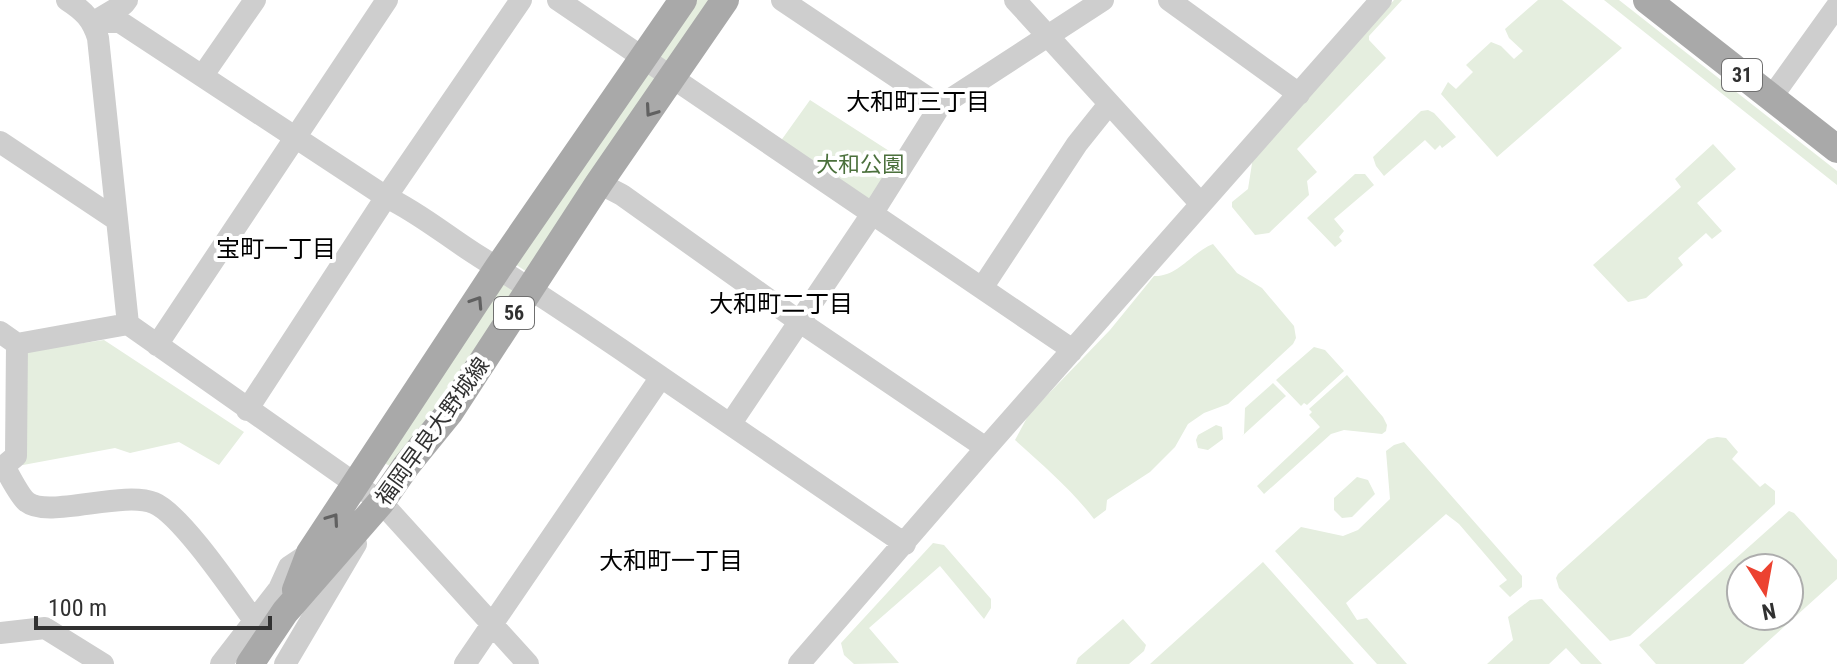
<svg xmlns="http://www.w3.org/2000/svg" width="1837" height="664" font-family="'Roboto Condensed','Noto Sans JP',sans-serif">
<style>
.green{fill:#e5eedf;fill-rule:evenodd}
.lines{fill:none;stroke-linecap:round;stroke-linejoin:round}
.minor{stroke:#cecece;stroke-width:22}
.major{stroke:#a9a9a9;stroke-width:28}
.oneway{stroke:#616161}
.labels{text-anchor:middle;stroke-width:8;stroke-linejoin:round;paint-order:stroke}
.shield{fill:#fff;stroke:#6f6f6f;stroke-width:2}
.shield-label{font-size:20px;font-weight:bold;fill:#313131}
.park-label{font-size:22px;fill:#4b703c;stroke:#fff}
.street-label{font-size:22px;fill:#313131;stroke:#fff}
.neighbourhood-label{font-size:24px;fill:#000;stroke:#fff}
</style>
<rect width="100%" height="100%" fill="#fff"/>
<path class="green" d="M697,0h16l-44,65 -12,-8z
M1394,0h8l-33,36v4l17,18 -89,91 20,23 -10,9 2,14 -40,38 -14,2 -23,-28v-5l16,-13 5,-32z
M1538,0h24l60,48 -125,109 -56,-63 7,-12 8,7 17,-17 -7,-7 25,-23 10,4 13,13 9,-8 -14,-13 -4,-9z
M1604,0h15l218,171v14z
M649,71l11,7 -133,194 -12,-8z
M810,100l90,58 -30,46 -90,-62z
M1428,110l6,3 22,24 -14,11 -2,-3 -5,5 -10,-10 -41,36 -8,-10 -3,-9 48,-46z
M1713,144l23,25 -39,34 25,28 -10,8 -6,-6 -28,25 5,7 -37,33 -18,4 -35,-37 88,-78 -6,-8z
M1355,174h10l9,11 -40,34 10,12 -5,6 3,4 -7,6 -28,-29z
M1213,244l24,29 25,15 32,38 2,12 -3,6 -65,60 -24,9 -16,11 -13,23 -25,25 -43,28 -1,10 -12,9c-23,-30 -50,-53 -79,-79l14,-26 81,-84 44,-54c24,1 38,-24 59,-32z
M506,277l12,8 -77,119 -51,62 -4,-2 -1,-4z
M104,340l140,92 -25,33 -40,-23 -49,11 -15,-5 -92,17 2,-109 4,-5z
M1314,347l11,3 19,21 -37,34 -3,-2 -3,3 -25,-26z
M1347,375l36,42 4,8 -1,6 -4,3 -38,-4 -13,4 -67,60 -7,-8 63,-59 -11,-12 3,-3 -3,-3z
M1273,383l13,13 -45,41 3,-3 1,-26z
M1216,425l6,2 1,12 -15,11 -10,-2 -2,-8 2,-5z
M1717,437l9,1 12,14 -6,7 28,28 5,-4 10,8v13l-145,132 -20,5 -51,-53 -3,-10 2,-4 150,-135z
M1404,442l118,134v11l-12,10 -11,-11 8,-6 -48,-56 -13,-10 -100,89 11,17 10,-2 40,46h-30l-102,-113 26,-24 42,9 15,-6 32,-31 -4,-48 8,-6z
M1357,477l11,3 7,14 -23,23 -10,1 -8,-8v-12z
M1789,511l5,2 43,47v19l-94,85h-87l-17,-19zM1789,568v48h-48v-48z
M933,543l11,2 47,54v9l-7,11 -44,-53 -71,62 30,35 -45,1 -10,-9 -3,-12z
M1263,562l91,102h-204z
M1542,599l60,65h-21l-15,-16 -17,16h-62l26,-24 -5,-23 22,-17z
M1123,619l23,26 -2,6 -15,13h-53l2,-6z"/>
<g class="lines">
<path class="minor" d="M67,0c17,11 25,19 31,38l30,286
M558,0l506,344 7,8
M782,0l158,106
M1015,0l186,204
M1169,0l130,94
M93,22h27l266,175c34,16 63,41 94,60 62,39 122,79 181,120
M94,22l30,-18 3,-4
M203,75l52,-75
M1771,98l66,-92
M0,142l117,78
M599,183l23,12 178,127 186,126
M982,288l95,-144 32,-40
M0,332l17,12 111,-20 253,178 147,162
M157,345l230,-345
M247,410l139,-213 135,-197
M731,423l141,-209 68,-108 163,-106
M4,466l12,-10 1,-112
M0,469l4,-3c5,9 16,31 23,36 21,17 96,-12 127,1 27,11 80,90 99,116
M0,633l45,-5 58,36
M221,664l58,-75 10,-22 21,-14
M285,664l71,-120
M465,664l196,-287 244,167
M799,664l187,-216 395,-448"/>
<path class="major" d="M1647,0l190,149
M296,590l14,-37 188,-285 185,-268
M250,664l35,-52 96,-110 25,-36 43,-53 150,-230 126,-183"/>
</g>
<defs><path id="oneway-chevron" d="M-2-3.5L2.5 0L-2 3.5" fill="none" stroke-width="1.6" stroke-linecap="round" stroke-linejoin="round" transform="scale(2)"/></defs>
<g class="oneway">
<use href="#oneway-chevron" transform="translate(651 111) rotate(125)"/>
<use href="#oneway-chevron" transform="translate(477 302) rotate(-57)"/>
<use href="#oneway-chevron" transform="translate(333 519) rotate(-55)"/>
</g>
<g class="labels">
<g class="shield">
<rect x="1722" y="59" width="40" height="32" rx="6"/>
<rect x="494" y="297" width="40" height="32" rx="6"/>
</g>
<g class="shield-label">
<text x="1742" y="82">31</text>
<text x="514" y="320">56</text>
</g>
<g class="park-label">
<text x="860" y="172">大和公園</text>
</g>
<g class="street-label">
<text transform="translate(432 431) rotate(-54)" y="8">福岡早良大野城線</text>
</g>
<g class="neighbourhood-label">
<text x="918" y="110">大和町三丁目</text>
<text x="276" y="257">宝町一丁目</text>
<text x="781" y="312">大和町二丁目</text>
<text x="671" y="569">大和町一丁目</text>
</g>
</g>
<g transform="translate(1765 592) rotate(169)"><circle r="38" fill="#ffffff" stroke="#adadad" stroke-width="2"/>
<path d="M0-6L14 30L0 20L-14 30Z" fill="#ec4230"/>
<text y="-12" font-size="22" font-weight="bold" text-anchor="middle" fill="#313131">N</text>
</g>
<path d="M36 616v12h234v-12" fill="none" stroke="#313131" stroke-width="4"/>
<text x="48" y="616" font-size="24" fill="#313131" stroke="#ffffff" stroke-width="6" paint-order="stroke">100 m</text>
</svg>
